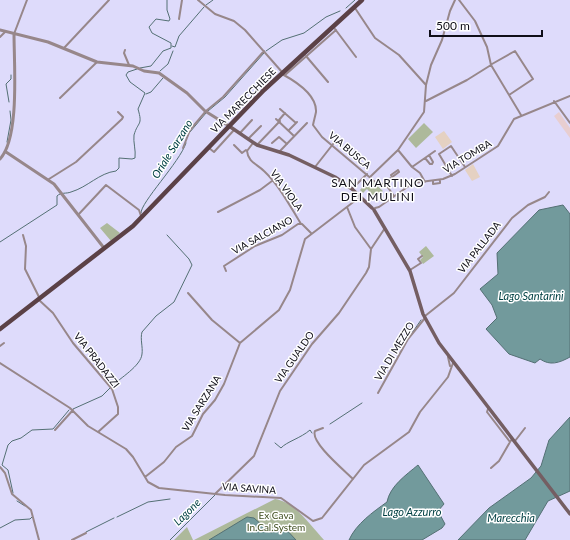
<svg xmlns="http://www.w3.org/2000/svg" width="570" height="540" font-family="Lato,sans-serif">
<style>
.industrial{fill:#e8ced0}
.education{fill:#e5d1c2}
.green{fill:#adb99b}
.water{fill:#729a9c;stroke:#547074}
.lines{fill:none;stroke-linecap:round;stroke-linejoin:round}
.stream{stroke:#547074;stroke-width:1}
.minor{stroke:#97878a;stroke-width:2}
.tertiary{stroke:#97878a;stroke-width:3}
.secondary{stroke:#745e62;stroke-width:3.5}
.primary{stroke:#5b4146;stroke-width:4.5}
.labels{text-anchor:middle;stroke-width:3;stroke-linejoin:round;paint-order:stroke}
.street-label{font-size:10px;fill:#0f0e18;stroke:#fff}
.park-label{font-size:10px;fill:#404f20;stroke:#fff}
.water-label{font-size:11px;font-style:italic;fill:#004043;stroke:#fff}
.quarter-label{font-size:12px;letter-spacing:1px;fill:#0f0e18;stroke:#fff}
</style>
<rect width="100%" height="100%" fill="#dedbfb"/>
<path class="industrial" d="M559,112l11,16v10l-16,-22z"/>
<path class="education" d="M444,131l8,11 -9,7 -8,-12z
M473,164l7,13 -8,4 -7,-11z"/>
<path class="green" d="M424,123l9,9 -17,16 -8,-9z
M370,179l13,12 -9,6 -7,-8 -4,4 -3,-3z
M107,223l13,10 -9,8 -11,-13z
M426,246l8,10 -11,8 -3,-4 3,-3 -4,-5z
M275,499c20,3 36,27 49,41h-130z
M187,527l6,13h-19z"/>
<path class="water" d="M563,205l7,9v143c-11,6 -20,9 -30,2l-5,4 -26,-9 -23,-25 11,-11 -5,-13 -12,-16 18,-15 -1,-21 42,-43z
M570,417v74l-22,10 -23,39h-67l31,-32 42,-30 10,-12 8,-26z
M418,465l26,39 -6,7 7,13 -3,4 -20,12h-73c7,-16 24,-28 38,-38 3,-16 19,-27 31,-37z
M247,517l7,1 17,15 12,-7 13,14h-87z"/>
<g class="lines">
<path class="stream" d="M206,5l7,-5
M346,8l9,-8
M172,46l3,1 4,-11 25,-29
M266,51l16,-11 22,-7 22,-16 14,-6
M140,68l11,-2 12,-15 8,-3v-5l-19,-10 -3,-6 7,-8 13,2 1,-2 -3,-9v-10
M160,71l8,-7 5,-13
M146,94l5,-2 12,-14
M9,102l-3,-18 5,-5v-4
M208,111l17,-14 39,-44
M190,132l16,-19
M7,142l4,-22 -1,-9
M141,213c-1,-10 39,-51 45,-70
M0,242l57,-37v-9c4,-4 9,-2 14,-4 17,-5 28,-19 45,-21l3,-3v-10l13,1 3,-1c1,-8 -2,-16 -1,-23 4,-14 9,-9 4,-26l7,-16 -15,-11 -4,-7 2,-3 9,-3
M412,333l9,-13
M112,386c8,-8 29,-20 30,-32 1,-7 -2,-15 0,-22l14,-16 18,-14 18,-37 -3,-6 -22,-24
M73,409l29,-13 8,-8
M330,424l32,-21
M275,443l6,5c5,-6 20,-10 29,-18l2,3
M13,493l-5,-23 -6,-5 6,-20 4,-4 9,-3 11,-8 21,-1 16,-19
M17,501l8,5
M117,517l31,-15 22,-3
M0,528l15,-8 15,-1 2,-2
M86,532l28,-14
M170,540l45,-45"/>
<path class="minor" d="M198,0l17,14 19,7 11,9 37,42
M459,0l16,21 12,26 4,18 30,50
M355,8l20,30 24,17 27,30
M179,19l3,-19
M335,29l21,28
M14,34l13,-34
M0,37l5,-5
M64,48l45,-48
M125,50l-1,3 5,12
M306,56l22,26
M492,64l23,-13 18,28 -24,16
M282,74c13,7 35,21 34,38 -1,5 -2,8 -3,13l9,12 58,49 19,-14 -1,-2 -7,5 1,2
M285,75l51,-45
M60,98l37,-36
M426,101l41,-21 24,-15
M554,101l16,22
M280,109l16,14
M276,119l18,17
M279,120l6,-7
M289,130l8,-8
M240,133l12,-13
M248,139l13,-13
M253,143l-6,8c1,11 10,13 17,20 15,14 26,35 37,53
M272,143l7,-6 8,7
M234,145l8,8 4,-3
M257,145l23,-24
M183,148l7,-18 16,-19 17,-14 41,-46
M209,148l5,4 20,-22
M398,150l14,17 8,6 5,9
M280,151l27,-28
M425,158l5,6h2l1,-2 -4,-7
M315,167l22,-28
M412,167l23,-16
M452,176l-13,-22 12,-8 14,21
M370,177l28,-27 26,-38 2,-27 5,-20 11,-25 8,-29 5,-11
M49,179l27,-17 46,-43 1,-2 -5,-5
M433,181v3l7,-1v-3
M384,182l10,14
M352,189l15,-15
M347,207l8,20 16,22
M375,208l4,-1 34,-24 30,-4 12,-5 43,-28 16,-27 56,-23
M218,212l42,-22 12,-9
M78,215l28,-30 33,25 2,6
M23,235l3,11 -1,23 14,28
M410,270l11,-7 -3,-4 4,-3
M226,271l-2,-5 31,-20 27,-11 16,-11h4l9,9
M188,293l24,27 28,23
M39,300l14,13 20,30 39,46 6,18v7l-20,18
M425,316l29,-23 58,-75 16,-13 17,-8 4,-5
M0,346l4,-3
M448,357l2,9
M0,363l70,45 18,18 38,23 7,8 15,25 11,6 66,7 56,3 32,23 9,-3 42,-53 45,-33 11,-20 28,-35 5,-14
M378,393l30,-54 17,-21
M488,409l-1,3 23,30 2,-3
M323,428l-8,3c-5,11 29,39 38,48
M55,430l18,-20
M515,441l10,-13
M0,467l5,6 7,21 19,16 8,30
M491,468l8,-7 11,-19
M145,477l19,-15 12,-15 16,-11 11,-22 12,-14 9,-16 16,-41 39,-33 11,-20 15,-51 51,-39 5,-2
M215,494l39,-38 26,-65 32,-47 27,-31 27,-40 3,-6 2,-18 14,-21
M72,540l14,-7"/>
<path class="tertiary" d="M0,30l48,12 49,20 36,4 11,5 15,2 28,20 18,18 24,15
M6,152l48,32 50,64
M0,159c20,-21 14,-95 14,-125"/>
<path class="secondary" d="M229,126l28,19 32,10 46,22 17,12 20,19
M374,210l36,61 13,43 16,29 131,171"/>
<path class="primary" d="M0,329l133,-103 131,-136 98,-90"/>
</g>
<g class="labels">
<g class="street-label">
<text transform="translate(243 100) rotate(-45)" y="4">VIA MARECCHIESE</text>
<text transform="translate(350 150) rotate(40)" y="4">VIA BUSCA</text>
<text transform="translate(467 156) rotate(-31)" y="4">VIA TOMBA</text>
<text transform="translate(287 190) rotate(54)" y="4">VIA VIOLA</text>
<text transform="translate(262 235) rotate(-29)" y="4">VIA SALCIANO</text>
<text transform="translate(479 247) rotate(-52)" y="4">VIA PALLADA</text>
<text transform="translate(394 351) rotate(-59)" y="4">VIA DI MEZZO</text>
<text transform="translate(294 357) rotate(-55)" y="4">VIA GUALDO</text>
<text transform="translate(97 360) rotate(52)" y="4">VIA PRADAZZI</text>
<text transform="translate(201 403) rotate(-58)" y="4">VIA SARZANA</text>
<text transform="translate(249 488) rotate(4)" y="4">VIA SAVINA</text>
</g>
<g class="park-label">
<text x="276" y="519">Ex Cava<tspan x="276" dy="12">In.Cal.System</tspan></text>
</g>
<g class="water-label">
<text transform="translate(172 149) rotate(-58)" y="4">Oriale Sarzano</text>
<text x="531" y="300">Lago Santarini</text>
<text transform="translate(187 512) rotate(-45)" y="4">Lagone</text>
<text x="412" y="516">Lago Azzurro</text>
<text x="511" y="522">Marecchia</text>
</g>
<g class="quarter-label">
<text x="378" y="187">SAN MARTINO<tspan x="378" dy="14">DEI MULINI</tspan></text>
</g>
</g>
<path d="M430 30v6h112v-6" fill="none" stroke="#0f0e18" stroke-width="2"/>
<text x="436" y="30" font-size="12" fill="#0f0e18" stroke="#ffffff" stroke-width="3" paint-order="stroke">500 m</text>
</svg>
